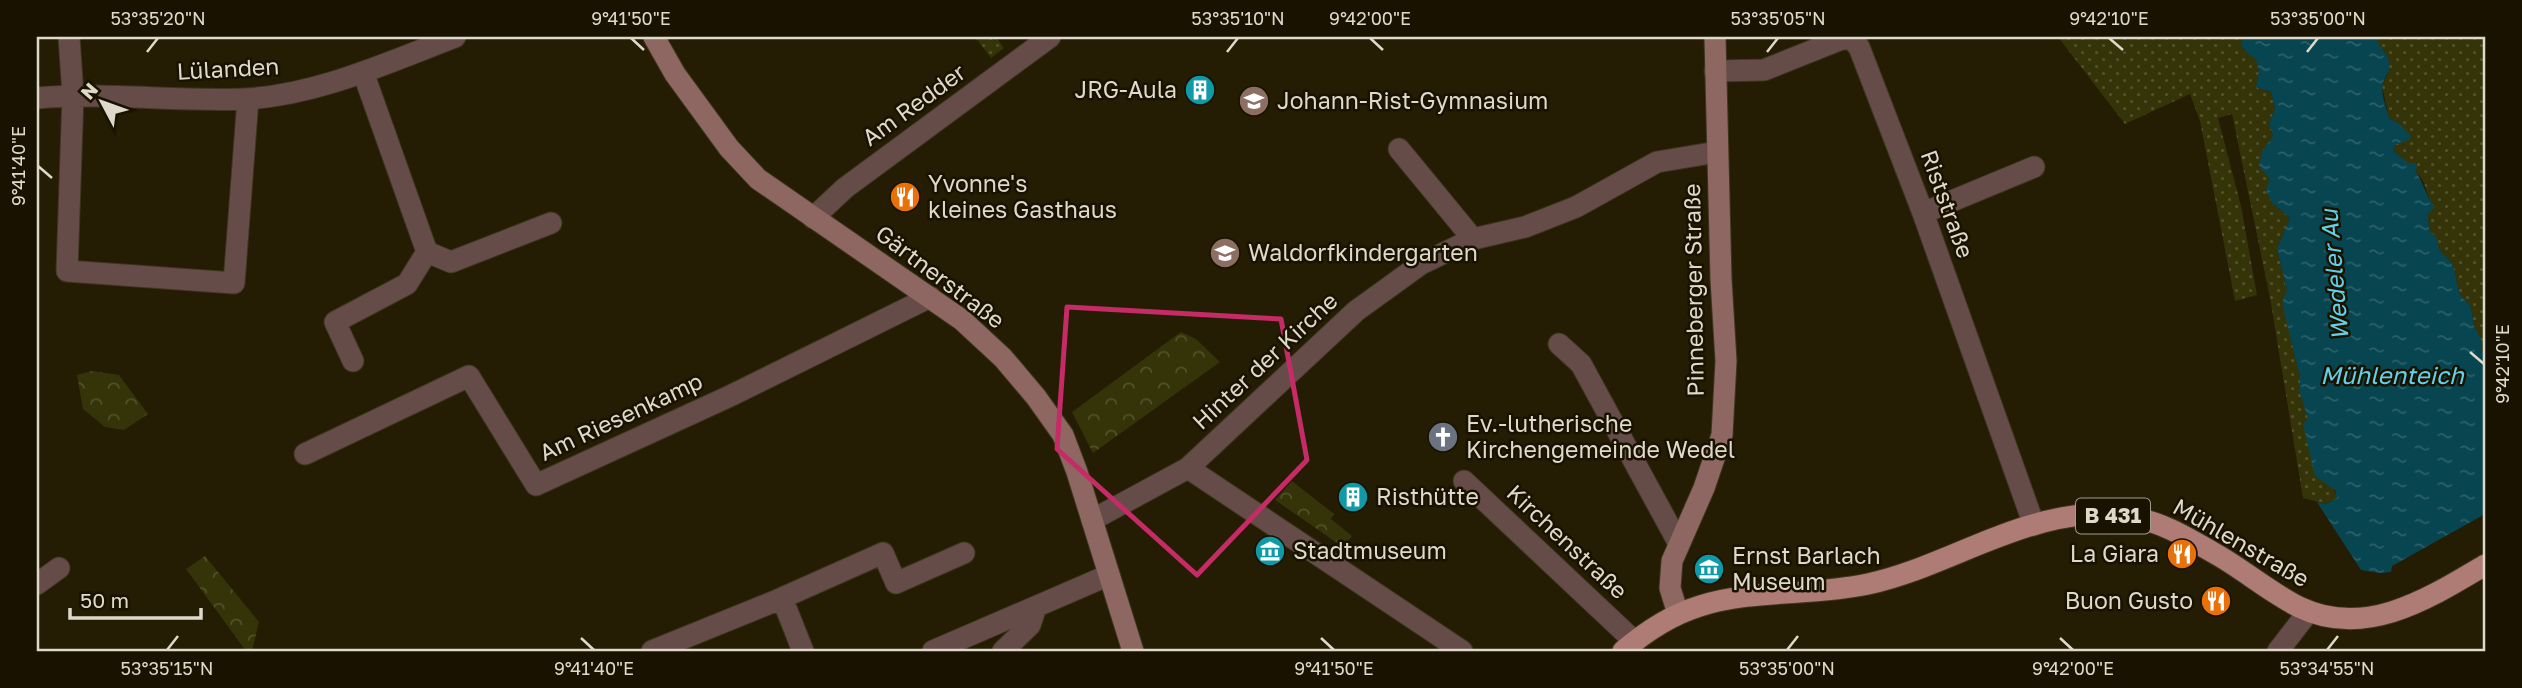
<svg xmlns="http://www.w3.org/2000/svg" width="2522" height="688" font-family="'Golos Text',sans-serif">
<style>
.grass{fill:url(#grass-dots)}
.park{fill:url(#park-crowns)}
.water{fill:url(#water-ripples)}
.lines{fill:none;stroke-linecap:round;stroke-linejoin:round}
.street-casing{stroke:#3e361f;stroke-width:23}
.secondary-casing{stroke:#3e361f;stroke-width:23}
.primary-casing{stroke:#3e361f;stroke-width:23}
.street{stroke:#654c49;stroke-width:21}
.secondary{stroke:#8e6762;stroke-width:21}
.primary{stroke:#ae7b75;stroke-width:21}
.marked{fill:none;stroke:#c52b66;stroke-width:5;stroke-linejoin:round}
.ticks{fill:none;stroke:#ded9ca;stroke-width:2.5}
.labels{text-anchor:middle;stroke-width:5;stroke-linejoin:round;paint-order:stroke}
.shield{fill:#1a1200;stroke:#a39d8d;stroke-width:2}
.shield-label{font-size:21px;font-weight:bold;fill:#ded9ca}
.street-label{font-size:23px;fill:#ded9ca;stroke:#1a1200}
.poi-label{font-size:23px;fill:#ded9ca;stroke:#1a1200;text-anchor:start}
.water-label{font-size:24px;font-style:italic;fill:#62d1e7;stroke:#1a1200}
.neatline{fill:none;stroke:#ded9ca;stroke-width:2.5}
.ticks-label{font-size:18px;text-anchor:middle;fill:#ded9ca}
</style>
<defs>
<pattern id="grass-dots" width="8" height="8" patternUnits="userSpaceOnUse" patternTransform="scale(1.75)"><rect width="8" height="8" fill="#343408"/><path d="M2 2h.1M6 6h.1" fill="none" stroke="#51512b" stroke-width="1.8" stroke-linecap="round"/></pattern>
<pattern id="park-crowns" width="20" height="18" patternUnits="userSpaceOnUse" patternTransform="scale(1.75)"><rect width="20" height="18" fill="#343408"/><path d="M2 6a3 3 0 1 1 6 0M12 15a3 3 0 1 1 6 0" fill="none" stroke="#51512b"/></pattern>
<pattern id="water-ripples" width="26" height="14" patternUnits="userSpaceOnUse" patternTransform="scale(1.75)"><rect width="26" height="14" fill="#074651"/><path d="M2 4q2-2 4 0t4 0M15 11q2-2 4 0t4 0" fill="none" stroke="#2b6069"/></pattern>
</defs>
<rect width="100%" height="100%" fill="#241c03"/>
<path class="grass" d="M975,37h21l8,11 -13,10z
M2058,37h184l-1,8 7,9 8,4 3,14 -3,15 15,5 4,17 -6,14 4,13 -10,16 7,27 2,24 18,15 -13,31 10,41 6,54 7,33v16l37,105 -11,6 -23,-6 -33,-200 -38,-184 -14,4 23,88 16,89 -22,6 -35,-180 -10,-27 -65,30z
M2376,37h109v324l-11,-35 -3,-19 -11,-12 -7,-30 -14,-16 -4,-12 -6,-7 -1,-17 6,-7c-7,-8 -7,-18 -12,-27 -8,-12 -19,-19 -29,-29l3,-6 8,-2 -4,-18 -11,-6 -7,-32 6,-13 -4,-22 -6,-5z"/>
<path class="park" d="M1181,332l15,7 24,23 -127,91 -21,-41z
M92,371l27,4 29,39 -24,16 -19,-3 -22,-18 -6,-34z
M1292,481l42,33 -3,5 21,17 -9,11 -68,-47z
M205,556l54,66 -7,29h-6l-60,-82z"/>
<path class="water" d="M2242,37h134c2,10 11,14 13,25 2,8 -4,14 -6,22 -3,9 4,24 6,34l11,6 11,12 -2,4 -13,4 -3,6 15,13h7l2,3 -2,4c8,11 12,29 19,35l-1,4 -5,4 1,17 7,7 3,12 14,16 7,30 11,12 3,19 9,17 -2,2 4,17v152l-93,52 -1,6 -11,1 -19,-3 -44,-68 9,2 11,-6 -2,-8 -20,-14 -12,-52 5,-5 -8,-26v-16l-18,-74 5,-13 -10,-41 13,-31 -18,-15 -6,-13 4,-11 -11,-13 3,-14 11,-16 -4,-13 6,-14 -4,-17 -15,-5 3,-15 -3,-13 -8,-5 -7,-9z"/>
<g class="lines">
<g class="street-casing">
<path id="street" d="M69,37l4,58 -6,176 167,12 14,-184
M1715,71l49,-1 75,-30 12,-2 8,9 64,166 111,312
M363,72l64,180 24,10 100,-39
M37,98c69,-6 139,4 208,1 73,-4 144,-37 210,-62
M1399,149l74,90
M1923,213l111,-46
M813,218l32,-30 205,-151
M1559,344l22,20 97,178
M353,361l-18,-39 72,-38 20,-32
M305,454l164,-78 67,109 194,-89 200,-99
M1188,468l274,183
M1464,481l170,160
M1092,520l96,-52 168,-157 65,-47 52,-25 52,-12 51,-20 81,-45 60,-10
M37,584l22,-16
M782,598l21,53
M652,651l121,-49 110,-49 13,30 68,-30
M933,651l176,-76
M1003,651l27,-26 6,-18
M2278,651l31,-40"/>
</g>
<g class="secondary-casing">
<path id="secondary" d="M654,37l21,37 54,74 29,31 204,141 41,38 33,39 27,38 14,37 56,179
M1678,614l-8,-26 2,-27 32,-73 18,-53 4,-74 -5,-82 -6,-242"/>
</g>
<g class="primary-casing">
<path id="primary" d="M1623,651c22,-19 48,-36 77,-45 53,-17 113,-10 168,-22 88,-19 169,-84 264,-67 32,6 54,20 82,36 29,16 55,39 85,54 66,32 129,-8 186,-42"/>
</g>
<use href="#street" class="street"/>
<use href="#secondary" class="secondary"/>
<use href="#primary" class="primary"/>
</g>
<path class="marked" d="M1067,307l214,12 26,141 -110,115 -140,-126z"/>
<path class="ticks" d="M631,38l13,12M1370,38l13,12M2109,38l14,12M147,52l11,-14M1227,52l11,-14M1767,52l11,-14M2307,52l11,-14M38,166l14,12M2470,352l14,12M581,638l13,12M1321,638l13,12M2060,638l13,12M167,650l11,-14M1787,650l11,-14M2327,650l11,-14"/>
<defs>
<g id="building-disc" transform="scale(1.575)"><circle r="9.5" fill="#0f9aa8" stroke="#1a1200"/><path d="M-4-6H4V6H1V3H-1V6H-4ZM-2.5-4.3h1.7v1.8h-1.7ZM.8-4.3h1.7v1.8H.8ZM-2.5-1h1.7V.8h-1.7ZM.8-1h1.7V.8H.8Z" fill="#fff"/></g>
<g id="school-disc" transform="scale(1.575)"><circle r="9.5" fill="#8d6e63" stroke="#1a1200"/><path d="M0-5L7-2L0 1L-7-2ZM-4 1L0 2.5L4 1V4Q0 6-4 4Z" fill="#fff"/></g>
<g id="restaurant-disc" transform="scale(1.575)"><circle r="9.5" fill="#e8710a" stroke="#1a1200"/><path d="M-5-6h1v4h1v-4h1v4h1v-4h1v5L-1.5 .5V6h-2V.5L-5-1ZM5-6V6H3V1.5H1.5Q1.5-4 5-6Z" fill="#fff"/></g>
<g id="church-disc" transform="scale(1.575)"><circle r="9.5" fill="#6b7280" stroke="#1a1200"/><path d="M-1.2-6h2.4v3.5h3.3v2.4h-3.3V6h-2.4V-.1h-3.3v-2.4h3.3Z" fill="#fff"/></g>
<g id="museum-disc" transform="scale(1.575)"><circle r="9.5" fill="#0f9aa8" stroke="#1a1200"/><path d="M0-6L6-3V-2H-6V-3ZM-5-1h2V3h-2ZM-1-1h2V3h-2ZM3-1h2V3H3ZM-6 4H6V6H-6Z" fill="#fff"/></g>
</defs>
<g fill-rule="evenodd">
<use href="#building-disc" x="1200" y="90"/>
<use href="#school-disc" x="1254" y="101"/>
<use href="#restaurant-disc" x="905" y="197"/>
<use href="#school-disc" x="1225" y="253"/>
<use href="#church-disc" x="1443" y="437"/>
<use href="#building-disc" x="1353" y="497"/>
<use href="#museum-disc" x="1270" y="551"/>
<use href="#restaurant-disc" x="2182" y="554"/>
<use href="#museum-disc" x="1709" y="569"/>
<use href="#restaurant-disc" x="2216" y="601"/>
</g>
<g class="labels">
<rect class="shield" x="2076" y="498.5" width="74" height="35" rx="5"/>
<g class="shield-label">
<text x="2113" y="523">B 431</text>
</g>
<g class="street-label">
<text transform="translate(228 69) rotate(-3)" y="8">Lülanden</text>
<text transform="translate(914 105) rotate(-36)" y="8">Am Redder</text>
<text transform="translate(1947 204) rotate(70)" y="8">Riststraße</text>
<text transform="translate(940 277) rotate(37)" y="8">Gärtnerstraße</text>
<text transform="translate(1694 290) rotate(-91)" y="8">Pinneberger Straße</text>
<text transform="translate(1265 361) rotate(-43)" y="8">Hinter der Kirche</text>
<text transform="translate(621 417) rotate(-25)" y="8">Am Riesenkamp</text>
<text transform="translate(1567 542) rotate(43)" y="8">Kirchenstraße</text>
<text transform="translate(2241 543) rotate(30)" y="8">Mühlenstraße</text>
</g>
<g class="poi-label">
<text x="1177" y="98" text-anchor="end">JRG-Aula</text>
<text x="1277" y="109">Johann-Rist-Gymnasium</text>
<text x="928" y="192">Yvonne's<tspan x="928" dy="26">kleines Gasthaus</tspan></text>
<text x="1248" y="261">Waldorfkindergarten</text>
<text x="1466" y="432">Ev.-lutherische<tspan x="1466" dy="26">Kirchengemeinde Wedel</tspan></text>
<text x="1376" y="505">Risthütte</text>
<text x="1293" y="559">Stadtmuseum</text>
<text x="2159" y="562" text-anchor="end">La Giara</text>
<text x="1732" y="564">Ernst Barlach<tspan x="1732" dy="26">Museum</tspan></text>
<text x="2193" y="609" text-anchor="end">Buon Gusto</text>
</g>
<g class="water-label">
<text transform="translate(2335 275) rotate(-95)" y="8">Wedeler Au</text>
<text x="2392" y="384">Mühlenteich</text>
</g>
</g>
<rect width="2522" height="688" fill="none" stroke="#1a1200" stroke-width="77"/>
<g transform="translate(102 102) rotate(311)" stroke="#1a1200" stroke-width="5" paint-order="stroke">
<path d="M0-5L12 26L0 18L-12 26Z" fill="#ded9ca"/>
<text y="-10" font-size="19" font-weight="bold" text-anchor="middle" fill="#ded9ca">N</text>
</g>
<path d="M70 608v10h131v-10" fill="none" stroke="#ded9ca" stroke-width="3.5"/>
<text x="80" y="608" font-size="21" fill="#ded9ca" stroke="#1a1200" stroke-width="5" paint-order="stroke">50 m</text>
<rect x="38" y="38" width="2446" height="612" class="neatline"/>
<g class="ticks-label">
<text x="158" y="25">53°35'20"N</text>
<text x="631" y="25">9°41'50"E</text>
<text x="1238" y="25">53°35'10"N</text>
<text x="1370" y="25">9°42'00"E</text>
<text x="1778" y="25">53°35'05"N</text>
<text x="2109" y="25">9°42'10"E</text>
<text x="2318" y="25">53°35'00"N</text>
<text transform="translate(19 166) rotate(-90)" y="6">9°41'40"E</text>
<text transform="translate(2503 364) rotate(-90)" y="6">9°42'10"E</text>
<text x="167" y="675">53°35'15"N</text>
<text x="594" y="675">9°41'40"E</text>
<text x="1334" y="675">9°41'50"E</text>
<text x="1787" y="675">53°35'00"N</text>
<text x="2073" y="675">9°42'00"E</text>
<text x="2327" y="675">53°34'55"N</text>
</g>
</svg>
